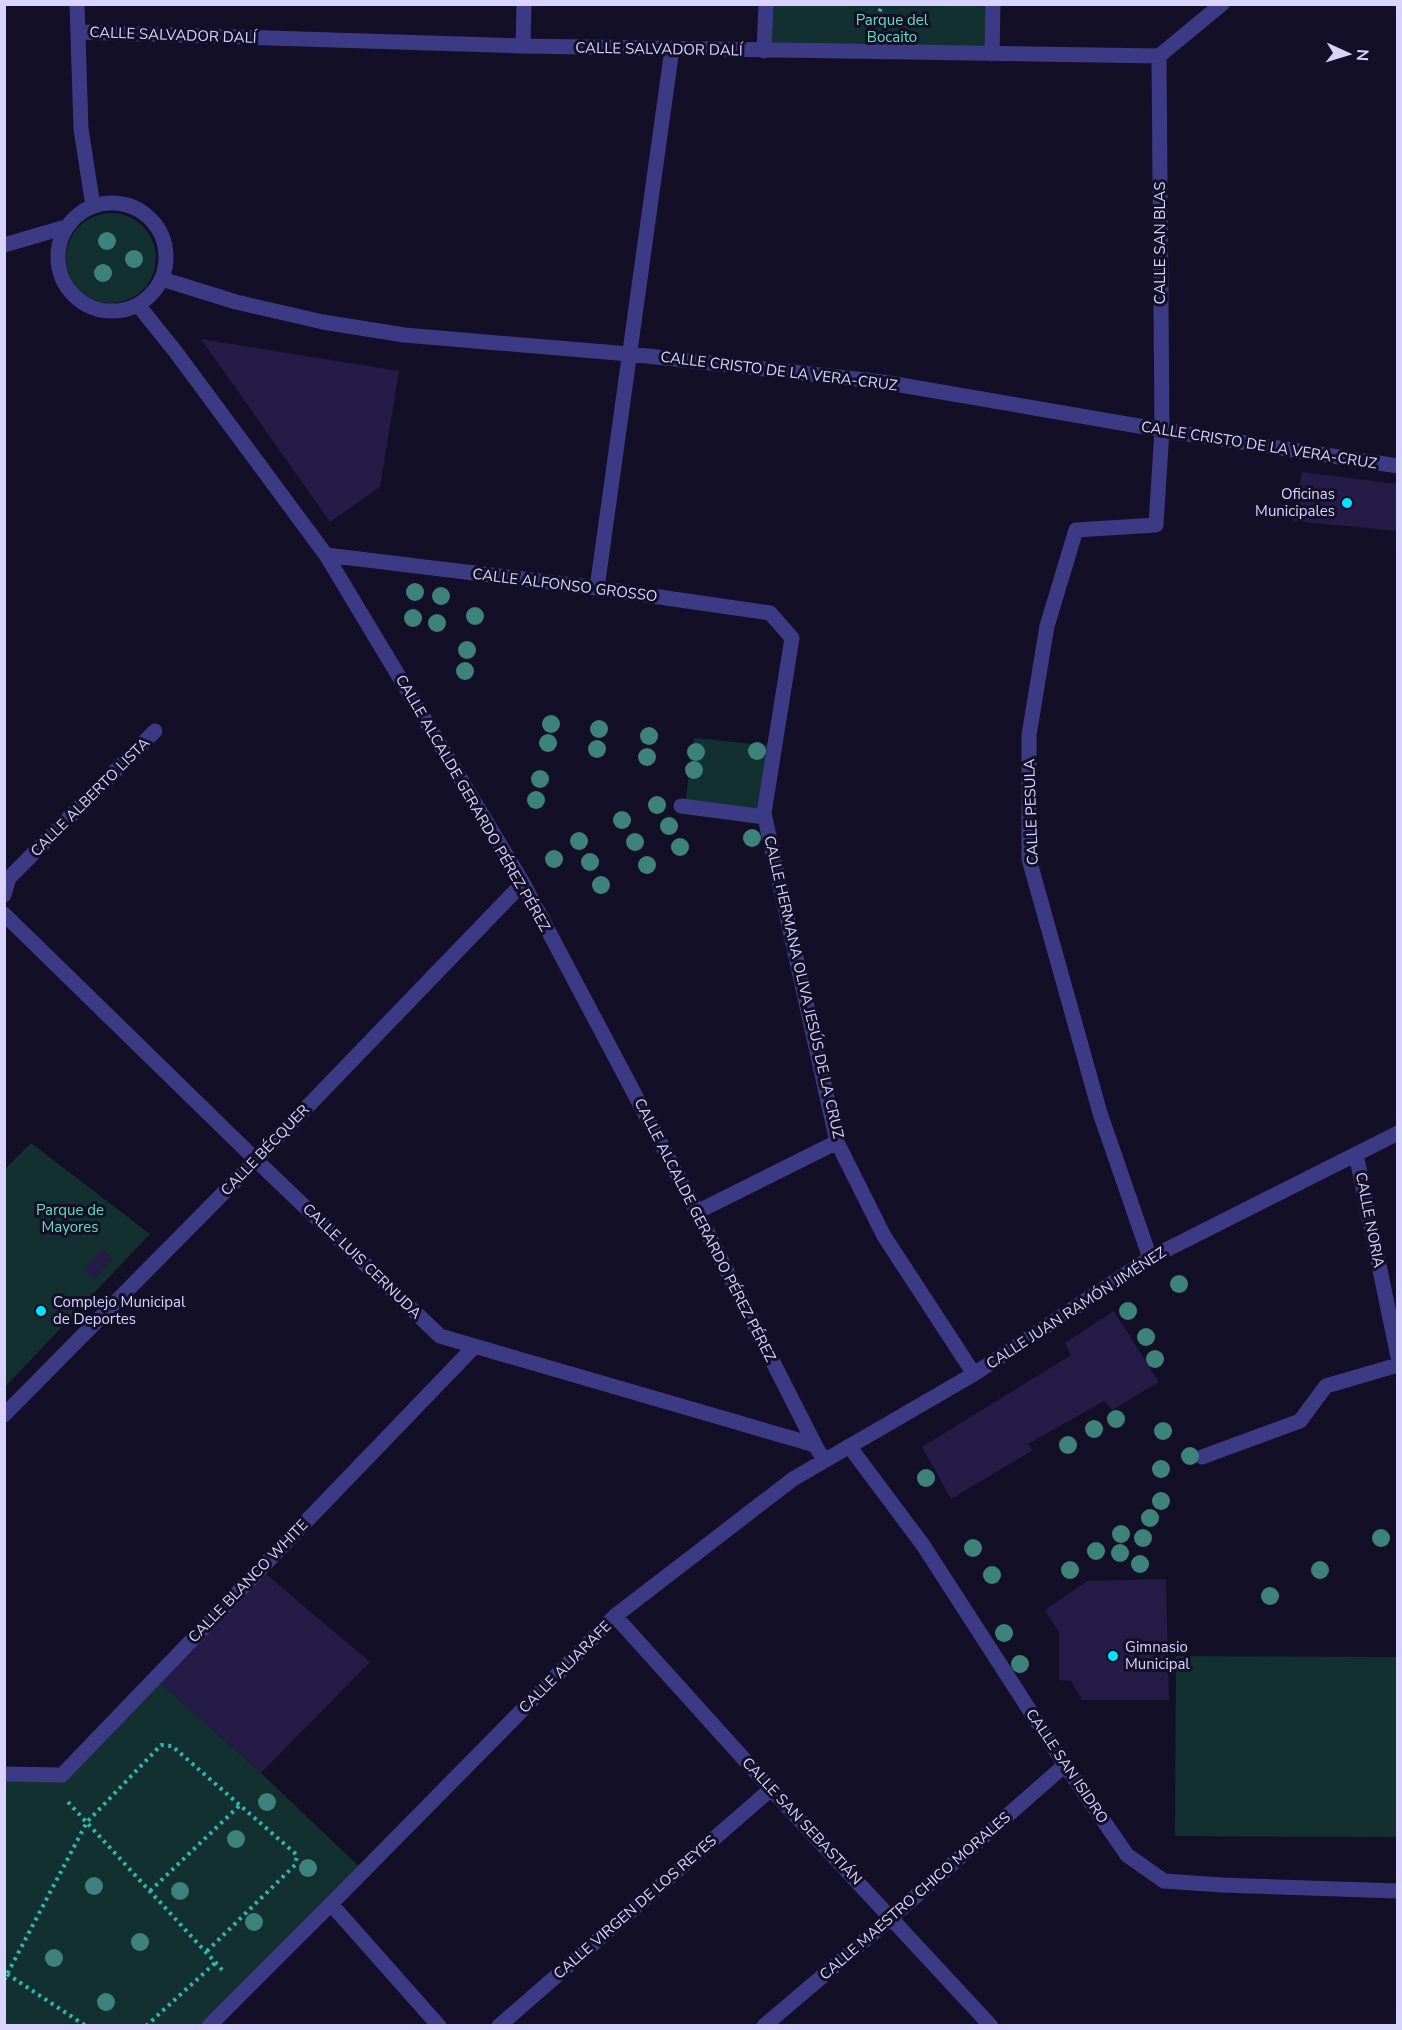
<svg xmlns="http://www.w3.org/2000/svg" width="1402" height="2030" font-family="'Nunito Sans',sans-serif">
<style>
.green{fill:#12302f}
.building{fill:#241b47}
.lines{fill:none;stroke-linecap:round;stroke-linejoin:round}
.path{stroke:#2fb8b0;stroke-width:4;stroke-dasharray:3 4.5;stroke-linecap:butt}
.minor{stroke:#3d3a85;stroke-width:15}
.tree{fill:#3d827b}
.poi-dot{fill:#00e5ff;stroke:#130f26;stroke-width:2}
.labels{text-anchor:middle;stroke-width:6;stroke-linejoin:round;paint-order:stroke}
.park-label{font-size:15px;fill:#5fe0c0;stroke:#130f26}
.street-label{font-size:15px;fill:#d9d4ff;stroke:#130f26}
.poi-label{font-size:15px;fill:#d9d4ff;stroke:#130f26;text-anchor:start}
</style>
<rect width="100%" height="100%" fill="#130f26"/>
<path class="green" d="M766,5h227l-1,49 -228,-3z
M66 258a45 45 0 1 1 90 0a45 45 0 1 1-90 0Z
M694,738l81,8 -11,67 -79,-10z
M31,1143l119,91 -145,153v-218z
M1176,1656l221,1v180l-222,-1z
M155,1678l106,95 103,98 -155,154h-204v-251l57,1z"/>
<path class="building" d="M201,339l198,32 -19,116 -50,35z
M1302,472l96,12v47l-105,-10z
M103,1249l10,10 -19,21 -10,-11z
M1114,1311l45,71 -47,28 -8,-9 -76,43 5,6 -82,49 -29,-52 149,-92 -6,-12z
M260,1569l110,93 -109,111 -106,-95z
M1166,1579l3,121h-87l-11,-19 -12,-1v-48l-14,-22 42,-29z"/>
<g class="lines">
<path class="path" d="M873,25l10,-21
M68,1802l157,171
M150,1891l91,-87
M7,1974l79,52
M4,1980l83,-158 74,-77 11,1 125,109 -2,10 -89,87
M146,2026l69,-63"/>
<path class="minor" d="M77,4l4,125 12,77
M78,32l445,14 636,10 63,-52
M523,46l1,-42
M764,51l2,-47
M992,54l1,-50
M58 257a54 54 0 1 1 108 0a54 54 0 1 1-108 0Z
M4,245l62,-18
M162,279l74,23 87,20 81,13 225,19 254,28 279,48 236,36
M138,305l37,46 151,204 197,328 174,329 118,233 9,15
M326,555l271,33 173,25 22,25 -28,175 73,329 47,94 90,138
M597,588l75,-539
M681,806l84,11
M4,895l5,-17 146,-147
M4,914l252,246 184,176 375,109
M1356,1154l42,203
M697,1212l140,-70
M1150,1258l-50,-145 -71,-254v-124l18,-109 29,-96 80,-5 6,-95 -3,-374
M4,1415l252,-255 267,-277
M849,1446l74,99 142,220 62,90 37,26 58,4 176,6
M1202,1457l98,-36 26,-35 72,-21
M615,1616l156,173 220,237
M4,1774l58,1 413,-429
M331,1904l108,122
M209,2026l122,-122 284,-288 178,-137 181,-105 176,-116 248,-125
M499,2026l272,-237
M764,2026l128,-109 173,-152"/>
</g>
<g class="tree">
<circle cx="107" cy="241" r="9"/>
<circle cx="134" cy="259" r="9"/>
<circle cx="103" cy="273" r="9"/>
<circle cx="415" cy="592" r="9"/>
<circle cx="441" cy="596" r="9"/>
<circle cx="475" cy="616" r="9"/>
<circle cx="413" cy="618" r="9"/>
<circle cx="437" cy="623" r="9"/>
<circle cx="467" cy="650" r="9"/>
<circle cx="465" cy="671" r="9"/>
<circle cx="551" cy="724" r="9"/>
<circle cx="599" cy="729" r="9"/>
<circle cx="649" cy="736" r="9"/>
<circle cx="548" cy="743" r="9"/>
<circle cx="597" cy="749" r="9"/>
<circle cx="757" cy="751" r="9"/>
<circle cx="696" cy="752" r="9"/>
<circle cx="647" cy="757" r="9"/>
<circle cx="694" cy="770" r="9"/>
<circle cx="540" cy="779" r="9"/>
<circle cx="536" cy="800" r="9"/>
<circle cx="657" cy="805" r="9"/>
<circle cx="622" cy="820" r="9"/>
<circle cx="669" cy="826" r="9"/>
<circle cx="752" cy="838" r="9"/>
<circle cx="579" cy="841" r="9"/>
<circle cx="635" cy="842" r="9"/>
<circle cx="680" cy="847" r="9"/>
<circle cx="554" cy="859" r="9"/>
<circle cx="590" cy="862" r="9"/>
<circle cx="647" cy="865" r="9"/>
<circle cx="601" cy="885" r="9"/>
<circle cx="1179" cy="1284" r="9"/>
<circle cx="1128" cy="1311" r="9"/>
<circle cx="1146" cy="1337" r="9"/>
<circle cx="1155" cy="1359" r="9"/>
<circle cx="1116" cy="1419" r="9"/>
<circle cx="1094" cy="1429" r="9"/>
<circle cx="1163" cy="1431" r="9"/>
<circle cx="1068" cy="1445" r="9"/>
<circle cx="1190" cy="1456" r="9"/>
<circle cx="1161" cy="1469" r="9"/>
<circle cx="926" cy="1478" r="9"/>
<circle cx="1161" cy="1501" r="9"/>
<circle cx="1150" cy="1518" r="9"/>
<circle cx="1121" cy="1534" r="9"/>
<circle cx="1143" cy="1538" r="9"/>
<circle cx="1381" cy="1538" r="9"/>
<circle cx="973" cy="1548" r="9"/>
<circle cx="1096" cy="1551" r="9"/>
<circle cx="1120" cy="1553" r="9"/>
<circle cx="1140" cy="1564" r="9"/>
<circle cx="1070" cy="1570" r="9"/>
<circle cx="1320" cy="1570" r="9"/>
<circle cx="992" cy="1575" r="9"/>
<circle cx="1270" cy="1596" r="9"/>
<circle cx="1004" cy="1633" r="9"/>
<circle cx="1020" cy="1664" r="9"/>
<circle cx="267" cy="1802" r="9"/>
<circle cx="236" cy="1839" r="9"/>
<circle cx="308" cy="1868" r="9"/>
<circle cx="94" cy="1886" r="9"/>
<circle cx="180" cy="1891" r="9"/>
<circle cx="254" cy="1922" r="9"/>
<circle cx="140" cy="1942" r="9"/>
<circle cx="54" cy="1958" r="9"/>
<circle cx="106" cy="2002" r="9"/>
</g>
<g class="poi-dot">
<circle cx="1347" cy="503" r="6"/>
<circle cx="41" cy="1311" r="6"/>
<circle cx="1113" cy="1656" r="6"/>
</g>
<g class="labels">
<g class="park-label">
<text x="892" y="25">Parque del<tspan x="892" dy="17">Bocaito</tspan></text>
<text x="70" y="1215">Parque de<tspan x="70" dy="17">Mayores</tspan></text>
</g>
<g class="street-label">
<text transform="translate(173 35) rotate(2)" y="5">CALLE SALVADOR DALÍ</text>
<text transform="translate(659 49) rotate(1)" y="5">CALLE SALVADOR DALÍ</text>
<text transform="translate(1160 243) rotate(-90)" y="5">CALLE SAN BLAS</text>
<text transform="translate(779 371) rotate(7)" y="5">CALLE CRISTO DE LA VERA-CRUZ</text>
<text transform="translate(1259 445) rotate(9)" y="5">CALLE CRISTO DE LA VERA-CRUZ</text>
<text transform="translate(565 585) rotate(7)" y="5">CALLE ALFONSO GROSSO</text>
<text transform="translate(90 797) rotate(-45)" y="5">CALLE ALBERTO LISTA</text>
<text transform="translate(473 803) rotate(60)" y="5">CALLE ALCALDE GERARDO PÉREZ PÉREZ</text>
<text transform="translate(1031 812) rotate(-92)" y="5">CALLE PESULA</text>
<text transform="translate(804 987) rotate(77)" y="5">CALLE HERMANA OLIVA JESÚS DE LA CRUZ</text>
<text transform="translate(265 1150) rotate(-46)" y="5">CALLE BÉCQUER</text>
<text transform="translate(1370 1220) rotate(79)" y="5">CALLE NORIA</text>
<text transform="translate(705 1230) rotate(63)" y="5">CALLE ALCALDE GERARDO PÉREZ PÉREZ</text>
<text transform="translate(362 1261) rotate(44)" y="5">CALLE LUIS CERNUDA</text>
<text transform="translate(1076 1308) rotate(-33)" y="5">CALLE JUAN RAMÓN JIMÉNEZ</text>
<text transform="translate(248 1581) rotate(-46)" y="5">CALLE BLANCO WHITE</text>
<text transform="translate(565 1667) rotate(-45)" y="5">CALLE ALJARAFE</text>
<text transform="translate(1067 1766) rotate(56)" y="5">CALLE SAN ISIDRO</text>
<text transform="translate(802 1821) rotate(47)" y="5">CALLE SAN SEBASTIÁN</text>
<text transform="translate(915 1896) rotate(-41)" y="5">CALLE MAESTRO CHICO MORALES</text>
<text transform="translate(635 1907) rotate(-41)" y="5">CALLE VIRGEN DE LOS REYES</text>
</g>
<g class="poi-label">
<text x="1335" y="499" text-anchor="end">Oficinas<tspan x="1335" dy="17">Municipales</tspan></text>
<text x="53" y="1307">Complejo Municipal<tspan x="53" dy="17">de Deportes</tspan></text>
<text x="1125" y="1652">Gimnasio<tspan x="1125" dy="17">Municipal</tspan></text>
</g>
</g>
<rect width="1402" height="2030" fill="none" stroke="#d9d4ff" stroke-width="12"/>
<g transform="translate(1348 54) rotate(94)" stroke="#130f26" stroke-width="4.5" paint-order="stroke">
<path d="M0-4.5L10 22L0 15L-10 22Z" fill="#d9d4ff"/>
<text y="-9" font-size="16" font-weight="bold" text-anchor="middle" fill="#d9d4ff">N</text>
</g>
</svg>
